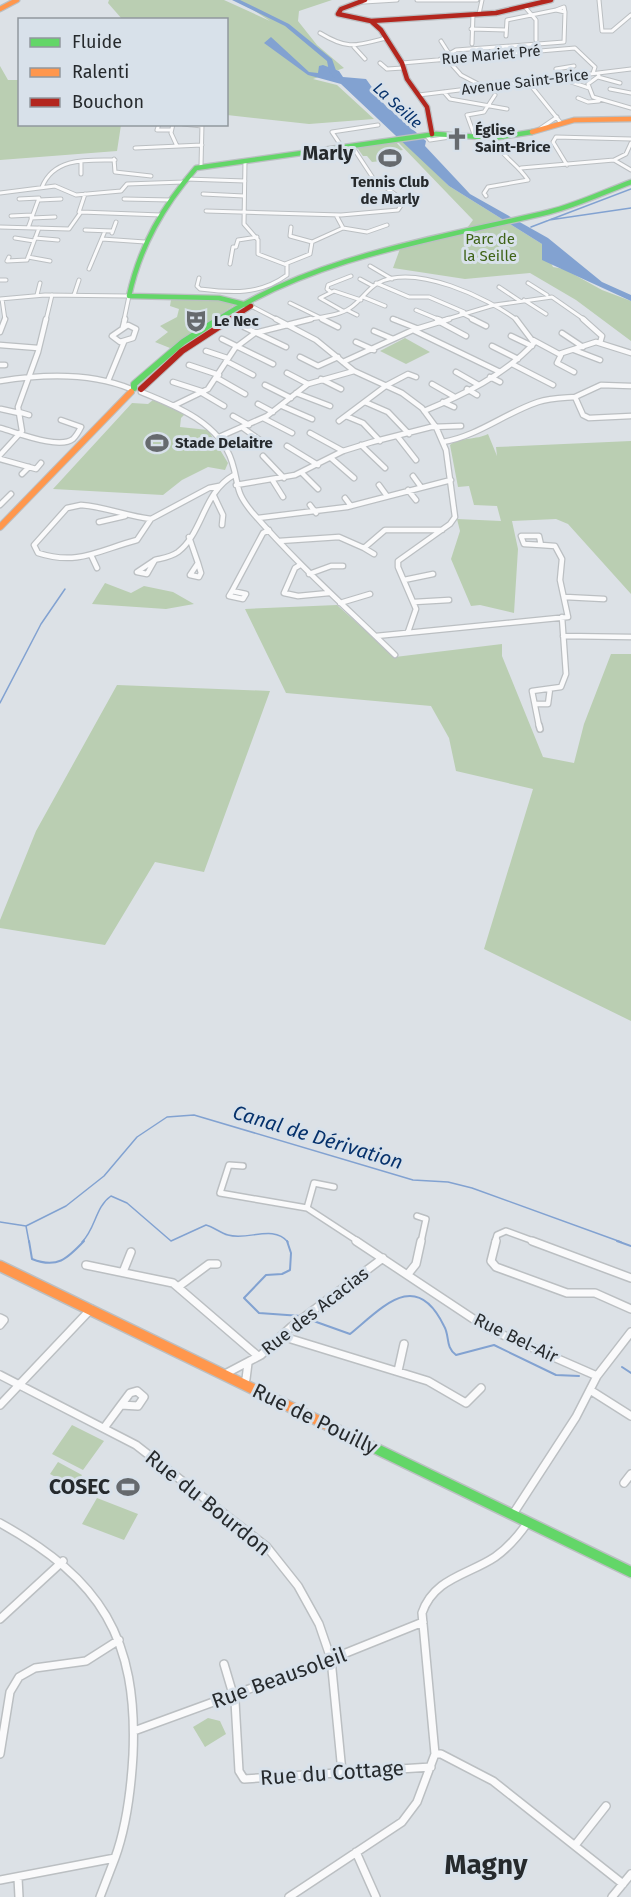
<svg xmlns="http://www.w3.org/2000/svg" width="631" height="1897" font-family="'Fira Sans',sans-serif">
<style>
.green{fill:#baceb2}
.water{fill:#82a2d1}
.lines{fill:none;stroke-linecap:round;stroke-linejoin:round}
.stream-far1{stroke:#82a2d1;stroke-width:1.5}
.stream{stroke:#82a2d1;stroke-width:2}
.river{fill:#82a2d1;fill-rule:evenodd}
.street-far3-casing{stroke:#bbbfc2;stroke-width:5}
.street-far2-casing{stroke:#bbbfc2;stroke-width:7}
.street-far1-casing{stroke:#bbbfc2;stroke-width:8}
.street-casing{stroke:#bbbfc2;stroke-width:10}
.fast-far2-casing{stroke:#bbbfc2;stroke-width:7}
.fast-far1-casing{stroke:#bbbfc2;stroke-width:8}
.fast-casing{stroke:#bbbfc2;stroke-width:13}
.slow-far2-casing{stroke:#bbbfc2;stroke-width:7}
.slow-far1-casing{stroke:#bbbfc2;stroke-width:8}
.slow-casing{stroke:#bbbfc2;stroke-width:13}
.jam-far1-casing{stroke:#bbbfc2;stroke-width:7}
.jam-casing{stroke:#bbbfc2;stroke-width:8}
.street-far3{stroke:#fafafb;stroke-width:3}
.street-far2{stroke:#fafafb;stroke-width:4.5}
.street-far1{stroke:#fafafb;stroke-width:5}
.street{stroke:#fafafb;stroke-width:7}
.fast-far2{stroke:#63d668;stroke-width:4.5}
.fast-far1{stroke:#63d668;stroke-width:6}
.fast{stroke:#63d668;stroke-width:10}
.slow-far2{stroke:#ff974d;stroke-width:4.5}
.slow-far1{stroke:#ff974d;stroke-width:6}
.slow{stroke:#ff974d;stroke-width:10}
.jam-far1{stroke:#b3261e;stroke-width:4.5}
.jam{stroke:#b3261e;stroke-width:6}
.labels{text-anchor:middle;stroke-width:6;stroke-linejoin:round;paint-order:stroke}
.far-street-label{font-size:15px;fill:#262a2d;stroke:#d8e1ea}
.far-poi-label{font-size:15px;font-weight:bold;fill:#262a2d;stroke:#d8e1ea;text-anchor:start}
.far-park-label{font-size:15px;fill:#3e6317;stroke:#d8e1ea}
.far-water-label{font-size:16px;font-style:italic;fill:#06326c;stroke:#d8e1ea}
.street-label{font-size:18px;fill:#262a2d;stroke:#d8e1ea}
.far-district-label{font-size:20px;font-weight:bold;fill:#262a2d;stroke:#d8e1ea}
.water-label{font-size:20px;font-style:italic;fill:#06326c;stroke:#d8e1ea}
.near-street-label{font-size:21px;fill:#262a2d;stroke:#d8e1ea}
.near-poi-label{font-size:21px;font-weight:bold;fill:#262a2d;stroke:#d8e1ea;text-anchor:end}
.near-district-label{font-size:28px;font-weight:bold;fill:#262a2d;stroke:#d8e1ea}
</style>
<rect width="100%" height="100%" fill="#dce1e6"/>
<path class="green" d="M109,0h115l46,21 -32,-21h94l-33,11 -1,10 19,24 27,23 -31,11 24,6 37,34 -65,5 -82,-9 -1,-95 -104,-1 -14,-16z
M0,66l8,14h11l1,44 101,1 -4,26 -117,9z
M402,139l47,47 93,58 11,23 11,2 38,21 29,11v40l-55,-41 -46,-27 -65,6 -72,-11 8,-22 63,-14 9,-12 -77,-80z
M395,141l8,9 -26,4 4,7 -9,1 -5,-6h-4l-7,-10z
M171,300h42l23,4 -66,44 -15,-6 13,-10 -8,-6 17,-9 2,-8 -9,-3z
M405,338l25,14 -24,12 -26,-13z
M153,400l32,14 -4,4 -1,9 28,3 20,33 -3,7 -17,-3 -26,13 -19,15 -110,-6 79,-86 16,1z
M488,434l9,22 -1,-9 135,-6v153l-63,-70 -12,-5 -44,2 6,28 -4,64 -34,-8 -9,1 -20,-47 9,-28 -3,-12 44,2 -4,-15 -23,-1 -5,-19 -11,1 -8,-42c9,-8 27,-5 38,-11z
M105,583l26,10 13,-7 29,6 21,12 -28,5 -74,-5z
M337,605l58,52 107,-13v12l41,101 31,6 10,-39 27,-70h20v367l-147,-72 49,-160 -77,-18 -7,-33 -18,-32 -145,-13 -41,-84z
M117,685l153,6 -66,181 -49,-10 -50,83 -105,-17v-8l36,-89z
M72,1425l32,16 -21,29 -31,-16z
M58,1462l24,13 -8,12 -24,-13z
M97,1498l41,16 -14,26 -42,-16z
M208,1718l12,3 6,13 -21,13 -12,-20z"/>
<path class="water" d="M271,37l38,35 9,1 1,-7 4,-1 16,6 4,6 23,2 18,25 42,37 -1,5 45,48 78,44 54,44 29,13v6l-89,-41v-16l-93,-58 -108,-102 -33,-9 -44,-32z"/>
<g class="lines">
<path class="stream-far1" d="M549,220l82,-12
M531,227l100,-38
M0,703l41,-79 24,-35
M0,1222l26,4 3,16
M26,1226l40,-20 38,-30 33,-39 30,-20 27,-2 219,65 35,2 24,6 149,54
M82,1242c14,-14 13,-35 29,-46l16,7 44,38 35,-16c8,2 14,8 22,10 20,6 45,-11 60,7"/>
<path class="stream" d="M29,1241l3,18c25,10 35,0 52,-18
M287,1241l4,12 -1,17 -8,4 -16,1 -22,23 15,15 42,3
M617,1241l14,5
M308,1319l42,15c33,-27 66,-66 94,-8 6,10 1,21 12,29l38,-10 62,30 23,1
M622,1367l9,6"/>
<path class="river" d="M232,0h8l49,24 43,35 7,20h-4l-6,-8 -2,-10 -42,-35z"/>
<g class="street-far3-casing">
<path id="street-far3" d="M417,0h60
M599,0l3,31h10l19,-16
M364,2l33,-2
M525,7l11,13v20
M564,7l1,5 -9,-2z
M479,14l3,-14
M471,29l35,1
M320,33c28,17 35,13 66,5
M506,36l1,-16 49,-10
M441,41l7,11
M472,44l1,-30
M354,47l11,12
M446,58l15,17 23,12
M439,60l17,-10 108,-8 1,-30
M380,63l7,6 16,-1
M402,63l173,-15 20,19 -2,6
M598,73l1,3 -11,8 5,13 38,11
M598,77l22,6
M561,78l-5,-9 18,-3
M528,82l33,41
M571,82l18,6
M610,89l21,4
M444,92l6,7 57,10
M419,95l212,-26
M578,98l10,4 11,-1
M159,124l-2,6h14
M173,124l-2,9 6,13
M183,124l19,2
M541,128l16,-11
M448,134l2,3 -20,3 -3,-4z
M475,137l-8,-22 17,-3 11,-17
M342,147l-10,-15 46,-7
M135,148l67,-3
M114,159l1,13 36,4
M614,160l17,10
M245,161l-1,63 14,16
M81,163v11
M567,165l-14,-23 3,-5 75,2
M201,166l1,-42
M521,168l93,-8 12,-6 5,-11
M186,179l59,2
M42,187c12,-30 45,-27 73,-27
M0,193l55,-7 21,9 45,-4 6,-7 57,-2
M203,194l41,2
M486,196l-2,-3 4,-6 40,-7c-13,-19 -25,-21 -34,-42
M19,199l20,-1 -11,30
M124,199l47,1
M39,200l22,-1
M206,211l135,4 57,-5 6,-9 -31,-23 -21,-32
M79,212l6,-18
M11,216l21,-1
M31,218l24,-1
M0,227l69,2 12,-17 80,3
M291,227l-1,9 22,6
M343,228l24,4 20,-7
M85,230l27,1
M112,233l4,-11
M15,238l19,3
M35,238l23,2
M102,239l43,3
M9,257l-2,4 20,-1 12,-32
M28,257l22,4
M230,264l3,-17h3l2,-7 19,-3
M285,264l25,-10 2,-12 31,-14 -7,-13
M370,266l22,13
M89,269l16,-38
M199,278l-2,8 3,3c32,4 60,6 87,-14v-10l-29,-11v-14
M360,279l13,7
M0,280h6
M376,283l33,14h20l35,15
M528,283l19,12
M499,287l21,14
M331,292l-4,-3 1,-4 23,-9
M37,295l3,-12
M74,295l5,-15
M363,297l22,9
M0,299l45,-4 84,1 -5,24
M2,299l3,21
M524,300l22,14
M290,303l35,17
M495,305l57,-8 33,23
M251,306l27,14
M347,310l10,5
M416,310l24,10
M343,311l-23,-13 14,-7 27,9
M461,313l14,7
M393,319l4,1
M46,320l6,-25
M305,320c14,-3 34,-4 45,-12 11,-7 17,-19 28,-25 37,-20 110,15 139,37
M444,320l50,-15"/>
</g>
<g class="street-far2-casing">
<path id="street-far2" d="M276,319l40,21 38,31 48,22 20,15 14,19 10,23 9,67 -5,7 -52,37v6l18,42 -8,23
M322,319l16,8
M393,319l23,9
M437,319l3,1
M472,319l14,7
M583,319l19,17 -2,7
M438,321l28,15
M128,325l8,4 -3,9 -13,4 -8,-6z
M123,327l2,-8
M244,327l42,20
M413,330l87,42
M374,331l19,8
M0,332l5,-13
M562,333l21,14
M511,336l21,10
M222,339l51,25
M533,340l26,14 37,-12 35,11
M356,342l18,8
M0,345l38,3
M492,346l26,13
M574,350l26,10
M206,351l21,7
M561,355l-4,8 17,9
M300,357l18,9 20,-9
M226,361l27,14
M343,362l70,-32 36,-11
M512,364l41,21
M0,365h5
M189,365l30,10
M456,372l21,12
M287,373l21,11
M490,377l10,5
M217,378l28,16
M321,379l20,10
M0,381c43,-7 90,-9 131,8
M108,381l16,-39
M173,382l31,10
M432,384l21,12
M265,385l26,13
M467,389l10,6
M141,392c35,14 79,31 91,70 8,25 2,28 20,50 44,51 95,96 143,143
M202,393l22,13
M296,393l34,13
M575,397l26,-12 30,1
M365,402l23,10 21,22
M443,402l11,5
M258,404l15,8
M175,405l33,-16 27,-41 20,-15 56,-14
M282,406l30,13
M1,409l18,4
M424,411c39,-16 81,-36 110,-68l-18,-24
M19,412l10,3
M233,416l16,9
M346,416l17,7 17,18
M263,418l29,15
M339,421l48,-36 21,-11 8,3
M0,428c16,4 59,22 73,11 3,-3 6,-8 8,-12l-20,-7
M243,428l21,15
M310,433l33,18
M219,437l48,-21 41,-32 46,-13
M398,437l18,23
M443,442c35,-6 62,-29 95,-40 12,-4 25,-4 37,-5l8,18 6,3 42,-2
M361,445l24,23
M287,446l31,19
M0,455l22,-24 -4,-24 20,-55 8,-33
M263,456l21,22
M331,458l23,20
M0,459l36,10 5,-6
M302,473l16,16
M22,474l7,-7
M413,476l8,11
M273,481l10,16
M236,485l59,-10 48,-24 29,-9 59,-15 30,-1
M379,485l8,11
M408,490l8,10
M214,496l9,19 -1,10
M345,498l6,8
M0,505l11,-11
M81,505c25,2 45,11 70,14l-14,21c-38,10 -59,26 -99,13l-4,-8 33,-37z
M310,505l6,8
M258,518l89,-11 104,-27
M151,519l58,-31 10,-2
M99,522l26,-6
M521,536h18l2,9 -17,-1z
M189,537l9,26
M279,541l60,-4 25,11 21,-18h57
M364,548l10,6
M91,555l6,13
M155,560l-8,14 -10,-2z
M155,560c8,-2 16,-3 23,-8 25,-19 25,-60 56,-77
M198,563l3,10 -2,4 -9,-2z
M300,565l-5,3 -11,25 14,3 31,-3
M309,574l22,-8h12
M404,580l29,-6
M232,591l14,3 -3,5 -14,-3z
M232,591l31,-58 6,-3
M565,597l39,2
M414,602l35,-2
M340,603l30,-9
M376,636l192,-19 -8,-37 2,-21 -7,-13 -14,-1
M563,636l68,1
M535,704h13l2,-15
M539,726l-7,-35 29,-4 5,-13 -4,-57"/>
</g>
<g class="street-far1-casing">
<path id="street-far1" d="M539,725l1,4
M243,1166l-14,-1 -9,28 87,15 52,34
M307,1208l7,-25 20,4
M417,1216l9,3 -5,23
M495,1242l2,-7 9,-4 30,11"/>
</g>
<g class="street-casing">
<path id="street" d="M356,1241l131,87 110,48
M496,1241l-5,20 5,6 71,26h28l36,16
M532,1241l99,37
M86,1265l87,18 85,73
M123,1272l8,-20
M408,1274l8,-10 5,-23
M178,1287l31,-23h8
M0,1318l4,2 -4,5
M285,1334l6,5 137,42 38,22 15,-15
M398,1371l6,-27
M225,1374l36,-19 30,-28 92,-69
M0,1375l136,70 131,102 31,39 21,38 12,35 11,113
M242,1383l4,-4 2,-16
M590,1390l41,26
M137,1391l7,6 -6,9 -17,-1 9,-12z
M0,1405l91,-96
M104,1428l17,-23
M624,1483l7,-9
M513,1514l63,-97 21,-41 34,-44
M0,1523c101,56 138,115 133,232 -2,35 -6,70 -18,103l-115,22
M0,1619l63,-58
M224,1664l11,37 4,70 5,8 187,-12
M134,1731l197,-72 92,-37
M0,1754l10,-62 9,-15 16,-9 51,-7 33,-21
M435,1754h6l52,27 130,103
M576,1844l30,-38
M356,1852l20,45
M18,1878l1,19
M100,1897l15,-39
M289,1897l113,-75 15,-20 18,-48 -13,-141c12,-35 46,-38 73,-56 13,-9 24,-22 33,-35
M612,1897l19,-23"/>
</g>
<g class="fast-far2-casing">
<path id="fast-far2" d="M251,306l-32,-8 -90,-2c11,-50 34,-90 67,-128l240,-34 58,4 38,-6
M217,320c99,-64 220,-81 332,-108 28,-7 55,-20 82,-30"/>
</g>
<g class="fast-far1-casing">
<path id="fast-far1" d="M134,388v-4l49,-42 36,-23"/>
</g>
<g class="fast-casing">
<path id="fast" d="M354,1438l277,134"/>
</g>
<g class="slow-far2-casing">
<path id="slow-far2" d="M0,9l17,-9
M532,132l42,-12 57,-1"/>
</g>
<g class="slow-far1-casing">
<path id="slow-far1" d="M0,527l131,-135"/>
</g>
<g class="slow-casing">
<path id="slow" d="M0,1266l354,172"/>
</g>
<g class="jam-far1-casing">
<path id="jam-far1" d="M365,0l-24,9 -3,5 33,7 10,9 21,33 5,16 20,28 5,27
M371,21l125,-8 55,-13
M229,320l22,-14"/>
</g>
<g class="jam-casing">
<path id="jam" d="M141,389l41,-38 49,-32"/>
</g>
<use href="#street-far3" class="street-far3"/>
<use href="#street-far2" class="street-far2"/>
<use href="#street-far1" class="street-far1"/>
<use href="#street" class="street"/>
<use href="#fast-far2" class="fast-far2"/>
<use href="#fast-far1" class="fast-far1"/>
<use href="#fast" class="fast"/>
<use href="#slow-far2" class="slow-far2"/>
<use href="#slow-far1" class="slow-far1"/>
<use href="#slow" class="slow"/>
<use href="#jam-far1" class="jam-far1"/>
<use href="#jam" class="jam"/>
</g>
<defs>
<g id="church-bare" transform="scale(1.8)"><path d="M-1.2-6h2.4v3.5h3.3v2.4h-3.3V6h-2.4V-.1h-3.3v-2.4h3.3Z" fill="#666a6e" stroke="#d8e1ea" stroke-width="2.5" paint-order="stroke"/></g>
<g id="stadium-bare" transform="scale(1.8)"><path d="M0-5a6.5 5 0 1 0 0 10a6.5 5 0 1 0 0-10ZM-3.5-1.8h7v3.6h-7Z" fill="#666a6e" stroke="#d8e1ea" stroke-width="2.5" paint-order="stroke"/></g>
<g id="theatre-bare" transform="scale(1.8)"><path d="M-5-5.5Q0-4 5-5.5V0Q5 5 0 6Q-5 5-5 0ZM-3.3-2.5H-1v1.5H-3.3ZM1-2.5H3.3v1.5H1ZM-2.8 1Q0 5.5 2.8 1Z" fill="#666a6e" stroke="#d8e1ea" stroke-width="2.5" paint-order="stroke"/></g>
</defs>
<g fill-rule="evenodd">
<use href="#church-bare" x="457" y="139"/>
<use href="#stadium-bare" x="390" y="158"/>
<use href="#theatre-bare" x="196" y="321"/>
<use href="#stadium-bare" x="157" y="443"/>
<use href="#stadium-bare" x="128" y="1487"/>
</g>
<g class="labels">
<g class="far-street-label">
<text transform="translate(491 55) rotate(-5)" y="5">Rue Mariet Pré</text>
<text transform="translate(525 82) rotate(-7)" y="5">Avenue Saint-Brice</text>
</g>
<g class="far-poi-label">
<text x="475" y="135">Église<tspan x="475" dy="17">Saint-Brice</tspan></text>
<text x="390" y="187" text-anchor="middle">Tennis Club<tspan x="390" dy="17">de Marly</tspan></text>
<text x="214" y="326">Le Nec</text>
<text x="175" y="448">Stade Delaitre</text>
</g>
<g class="far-park-label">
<text x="490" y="244">Parc de<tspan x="490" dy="17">la Seille</tspan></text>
</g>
<g class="far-water-label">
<text transform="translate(398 105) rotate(42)" y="6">La Seille</text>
</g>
<g class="street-label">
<text transform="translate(315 1311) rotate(-38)" y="6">Rue des Acacias</text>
<text transform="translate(516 1338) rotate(26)" y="6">Rue Bel-Air</text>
</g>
<g class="far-district-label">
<text x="328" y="160">Marly</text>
</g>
<g class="water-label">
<text transform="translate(318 1137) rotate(17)" y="7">Canal de Dérivation</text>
</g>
<g class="near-street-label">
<text transform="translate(315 1419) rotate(26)" y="7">Rue de Pouilly</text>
<text transform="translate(208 1503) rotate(39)" y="7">Rue du Bourdon</text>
<text transform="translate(279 1678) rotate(-20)" y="7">Rue Beausoleil</text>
<text transform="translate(332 1773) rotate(-4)" y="7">Rue du Cottage</text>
</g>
<g class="near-poi-label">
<text x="110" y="1494">COSEC</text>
</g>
<g class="near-district-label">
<text x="486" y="1874">Magny</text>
</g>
</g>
<rect x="18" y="18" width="210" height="108" fill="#d8e1ea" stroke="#91989e" stroke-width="1.5"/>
<rect x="30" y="38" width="30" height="9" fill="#63d668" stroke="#91989e" stroke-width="1.5"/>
<text x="72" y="48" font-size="18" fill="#262a2d">Fluide</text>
<rect x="30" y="68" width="30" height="9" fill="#ff974d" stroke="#91989e" stroke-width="1.5"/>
<text x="72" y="78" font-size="18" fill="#262a2d">Ralenti</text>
<rect x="30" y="98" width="30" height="9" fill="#b3261e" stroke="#91989e" stroke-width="1.5"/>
<text x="72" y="108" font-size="18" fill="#262a2d">Bouchon</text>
</svg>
